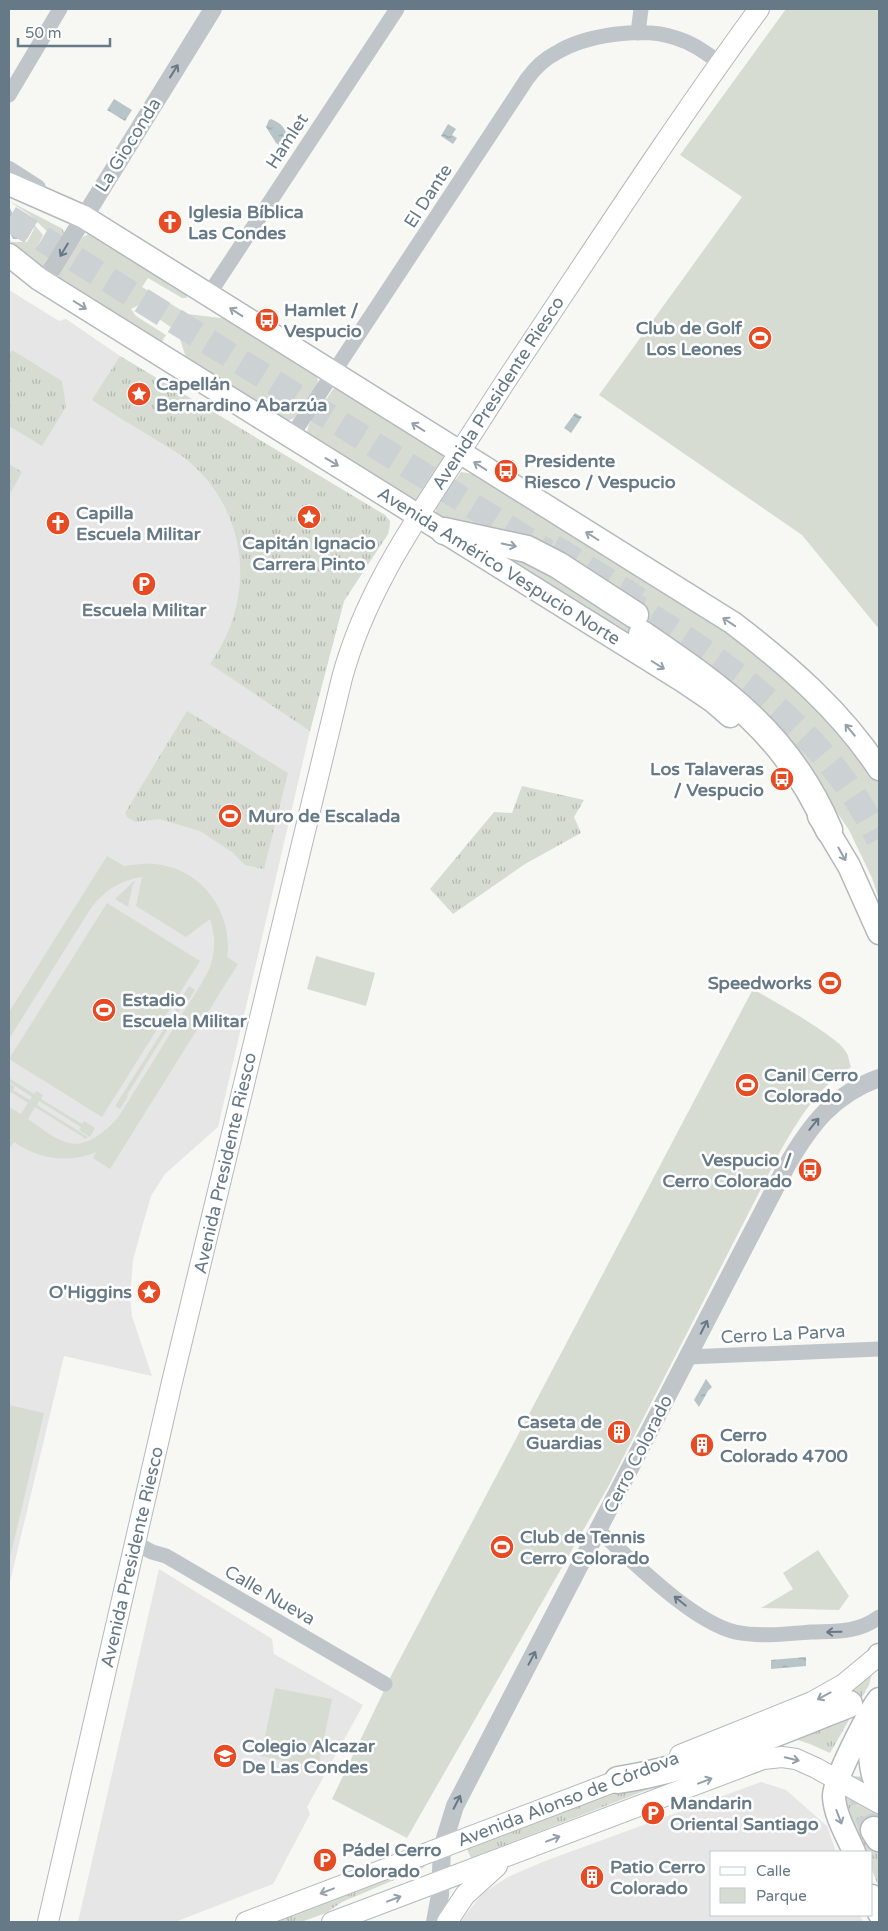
<svg xmlns="http://www.w3.org/2000/svg" width="888" height="1931" font-family="'Varela Round',sans-serif">
<style>
.built{fill:#e5e6e5}
.grass{fill:url(#grass-tufts)}
.park{fill:#d7dcd3}
.water{fill:url(#water-ripples)}
.lines{fill:none;stroke-linecap:round;stroke-linejoin:round}
.motorway-tunnel{stroke:#ccd1d3;stroke-width:26;stroke-dasharray:26 13;stroke-linecap:butt}
.secondary-casing{stroke:#b3b9bd;stroke-width:22}
.primary-casing{stroke:#b4b9bd;stroke-width:25}
.motorway-casing{stroke:#b4b8bb;stroke-width:29}
.minor{stroke:#c0c5c9;stroke-width:15}
.tertiary{stroke:#c0c5c9;stroke-width:18}
.secondary{stroke:#fff;stroke-width:20}
.primary{stroke:#fff;stroke-width:22}
.motorway{stroke:#fff;stroke-width:26}
.oneway{stroke:#667986}
.oneway2{stroke:#94a1aa}
.labels{text-anchor:middle;stroke-width:5;stroke-linejoin:round;paint-order:stroke}
.street-label{font-size:18px;fill:#667986;stroke:#fff}
.poi-label{font-size:18px;font-weight:bold;fill:#667986;stroke:#fff;text-anchor:start}
</style>
<defs>
<pattern id="grass-tufts" width="24" height="20" patternUnits="userSpaceOnUse" patternTransform="scale(1.25)"><rect width="24" height="20" fill="#d7dcd3"/><path d="M3 7l-1-3M5 7V3M7 7l1-3M15 17l-1-3M17 17v-4M19 17l1-3" fill="none" stroke="#b2b7b1"/></pattern>
<pattern id="water-ripples" width="26" height="14" patternUnits="userSpaceOnUse" patternTransform="scale(1.25)"><rect width="26" height="14" fill="#b7c5c8"/><path d="M2 4q2-2 4 0t4 0M15 11q2-2 4 0t4 0" fill="none" stroke="#99a5a8"/></pattern>
</defs>
<rect width="100%" height="100%" fill="#f7f7f4"/>
<path class="built" d="M9,290l50,31 7,-2 54,37 265,159 5,6v6l-2,7 -44,67 -34,130 -92,396 -53,47 -14,22 -7,24 -11,40 -3,37 2,19 20,60 -88,-20 -55,230z
M159,1569l113,70 2,15 89,51 -56,102 3,7 -37,70 -98,38h-97z
M761,1782l25,8 41,36 9,26h-124v63h148l3,7h-403l23,-29 25,-16 37,-16z"/>
<path class="grass" d="M9,201l54,28 1,6 -4,9 -30,-29z
M12,350l50,31 4,26 -24,39 -33,-20v-71z
M120,356l265,159 5,6 -2,13 -44,67 -34,130 -100,-67c44,-62 41,-144 -16,-198 -12,-12 -27,-19 -41,-28 -20,-12 -41,-25 -61,-38z
M9,464l13,8 -11,20 -2,-1z
M187,711l101,62 -24,96 -19,-4 -13,-13 -32,-21 -41,-12 -23,3 -9,-5 -2,-4z
M522,786l62,14 -10,17 7,16 -56,31 -72,50 -23,-25 64,-77 18,1z
M869,1673l3,1 -3,11 -39,68 -20,-9 -18,-6z
M693,1772l-222,86 -6,-13 157,-61z
M845,1787l34,22v79l-7,-18v-18h-8l-21,-51z
M419,1862l6,5 -83,35 -16,11 -25,9h-38z"/>
<path class="park" d="M786,9h93v620l-77,-94 -203,-140 143,-198 -62,-42z
M32,222l11,13 -5,10 6,4 5,-8 7,8 -14,22 -33,-21v-12l2,4h16l7,-13z
M90,233l99,61 -3,4h-4l-34,-20 -6,9 46,27 40,5 89,57 1,5 -1,5 -23,32 -9,4 -99,-64 -6,-19 -8,-11 -33,-23 -8,4 5,7 30,19 -6,10 -98,-63 -3,-4v-6l24,-35z
M334,388h3l106,66 1,5 -27,40 -3,1 -104,-64 -3,-4 2,-8z
M461,472l12,2 55,35 42,22 139,86 92,73 78,90v120l-7,-22 -23,-48 -42,-61 -172,-127 -171,-113 -28,-15v-6z
M107,856l17,10c14,-2 28,-4 42,0 41,9 67,51 61,91l11,7 -128,205 -17,-11 3,-6c-27,12 -58,7 -82,-10l-5,7v-42l12,7 7,-11 -17,-11 -2,3v-12l6,4 -2,3 17,10 2,-3 -23,-15v-4l25,16 2,-3 7,4 -2,4 41,25 2,-3 11,7 -5,9 -11,-7 2,-3 -42,-26 -2,4 51,32 -2,2 -51,-32 -7,12c12,8 27,21 41,24 18,5 40,-14 50,-27l84,-135c12,-20 14,-40 7,-62l-24,18 -50,-31 6,-29c-22,3 -38,14 -51,31l-82,131v-27z
M134,881l1,2 -2,1 -5,23 -13,-8z
M107,903l93,58 -98,156 -93,-58z
M316,956l59,17 -9,33 -59,-17z
M189,986l6,4 -9,14 -2,-1 -57,92 1,1 -8,13 -5,-3 66,-104 -1,-2z
M753,989c18,11 85,47 93,63 3,4 3,10 5,15 -33,20 -51,50 -70,83l-173,337 -201,351 -75,-39 60,-125z
M9,1405l35,8 -35,149z
M818,1550l31,46 -10,14 -78,-2 32,-19 -10,-16z
M275,1688l57,11 -14,69 -57,-12z"/>
<path class="water" d="M114,99l18,11 -7,11 -18,-11z
M271,119c11,5 14,8 17,20l-6,8 -6,-4 -10,-16 3,-7z
M448,124l8,5 -4,6 5,3 -4,6 -12,-8z
M9,206l5,11h14l5,11 -6,11h-14l-4,-8z
M575,413l7,4 -11,16 -7,-5z
M706,1379l6,8 -4,4 -9,16 -5,-7z
M806,1657v9l-35,3v-9z"/>
<g class="lines">
<path class="motorway-tunnel" d="M9,218l538,334
M553,547l86,53
M618,596c102,62 207,132 261,243
M873,1740c-18,30 -14,60 1,90"/>
<g class="secondary-casing">
<path id="secondary" d="M680,1755l132,-53 32,-18 35,-29
M48,1922l124,-540 170,-704c21,-78 64,-144 108,-211 22,-33 43,-67 65,-100 80,-120 159,-242 244,-358
M246,1922l386,-147
M332,1922l431,-163 19,-2 14,2 20,9 63,35
M447,1922l18,-27 32,-29"/>
</g>
<g class="primary-casing">
<path id="primary" d="M9,184l75,33 649,406c55,42 108,88 146,146
M9,255l30,24 644,402 31,21 16,14
M819,816l30,50 30,67
M878,1657l1,-2
M877,1721c-9,23 -9,47 2,70
M854,1852c-7,-17 -19,-36 -20,-55 -1,-17 34,-83 45,-98
M872,1896l7,17"/>
</g>
<g class="motorway-casing">
<path id="motorway" d="M444,531l83,18 31,16 77,50
M642,634c82,56 147,101 187,196
M618,1780c81,-12 156,-47 231,-76
M874,1830l5,8"/>
</g>
<path class="minor" d="M638,33l3,-24
M9,95l51,-86
M209,294l188,-285
M291,437l236,-358c8,-11 17,-20 29,-26 29,-18 88,-27 120,-15 17,5 30,15 44,25
M688,1357l191,-8
M599,1531c34,30 92,90 136,101 24,5 51,2 76,0 25,-1 47,1 68,-15
M135,1543l17,9 14,4 219,128"/>
<path class="tertiary" d="M9,170l28,18
M44,282l169,-273
M435,1922l5,-27 2,-47 13,-42 332,-641c24,-41 46,-70 92,-87"/>
<use href="#secondary" class="secondary"/>
<use href="#primary" class="primary"/>
<use href="#motorway" class="motorway"/>
</g>
<defs><path id="oneway-shaft" d="M-6 0H5M1.5-3L5.5 0L1.5 3" fill="none" stroke-width="1.6" stroke-linecap="round" stroke-linejoin="round" transform="scale(1.25)"/></defs>
<g class="oneway">
<use href="#oneway-shaft" transform="translate(174 71) rotate(-58)"/>
<use href="#oneway-shaft" transform="translate(64 250) rotate(121)"/>
<use href="#oneway-shaft" transform="translate(814 1124) rotate(-51)"/>
<use href="#oneway-shaft" transform="translate(704 1327) rotate(-63)"/>
<use href="#oneway-shaft" transform="translate(680 1601) rotate(-141)"/>
<use href="#oneway-shaft" transform="translate(834 1632) rotate(179)"/>
<use href="#oneway-shaft" transform="translate(532 1658) rotate(-62)"/>
<use href="#oneway-shaft" transform="translate(457 1802) rotate(-63)"/>
</g>
<g class="oneway2">
<use href="#oneway-shaft" transform="translate(80 305) rotate(32)"/>
<use href="#oneway-shaft" transform="translate(236 312) rotate(-147)"/>
<use href="#oneway-shaft" transform="translate(418 427) rotate(-148)"/>
<use href="#oneway-shaft" transform="translate(332 462) rotate(31)"/>
<use href="#oneway-shaft" transform="translate(480 466) rotate(-148)"/>
<use href="#oneway-shaft" transform="translate(592 536) rotate(-148)"/>
<use href="#oneway-shaft" transform="translate(509 545) rotate(12)"/>
<use href="#oneway-shaft" transform="translate(729 622) rotate(-146)"/>
<use href="#oneway-shaft" transform="translate(658 665) rotate(32)"/>
<use href="#oneway-shaft" transform="translate(850 730) rotate(-130)"/>
<use href="#oneway-shaft" transform="translate(842 854) rotate(61)"/>
<use href="#oneway-shaft" transform="translate(824 1696) rotate(152)"/>
<use href="#oneway-shaft" transform="translate(792 1759) rotate(14)"/>
<use href="#oneway-shaft" transform="translate(705 1781) rotate(-21)"/>
<use href="#oneway-shaft" transform="translate(839 1817) rotate(69)"/>
<use href="#oneway-shaft" transform="translate(553 1839) rotate(-21)"/>
<use href="#oneway-shaft" transform="translate(327 1891) rotate(159)"/>
<use href="#oneway-shaft" transform="translate(394 1899) rotate(-21)"/>
</g>
<defs>
<g id="church-disc" transform="scale(1.25)"><circle r="9.5" fill="#e74b24" stroke="#fff"/><path d="M-1.2-6h2.4v3.5h3.3v2.4h-3.3V6h-2.4V-.1h-3.3v-2.4h3.3Z" fill="#fff"/></g>
<g id="bus-disc" transform="scale(1.25)"><circle r="9.5" fill="#e74b24" stroke="#fff"/><path d="M-5-6H5V4H4V6H2V4H-2V6H-4V4H-5ZM-3.5-4V0h7V-4ZM-3.5 1.2v1.5H-2V1.2ZM2 1.2v1.5H3.5V1.2Z" fill="#fff"/></g>
<g id="stadium-disc" transform="scale(1.25)"><circle r="9.5" fill="#e74b24" stroke="#fff"/><path d="M0-5a6.5 5 0 1 0 0 10a6.5 5 0 1 0 0-10ZM-3.5-1.8h7v3.6h-7Z" fill="#fff"/></g>
<g id="sight-disc" transform="scale(1.25)"><circle r="9.5" fill="#e74b24" stroke="#fff"/><path d="M0-6L1.8-2.2L6-1.7L2.9 1.2L3.7 5.4L0 3.3L-3.7 5.4L-2.9 1.2L-6-1.7L-1.8-2.2Z" fill="#fff"/></g>
<g id="parking-disc" transform="scale(1.25)"><circle r="9.5" fill="#e74b24" stroke="#fff"/><path d="M-3.5-5.5H1a3.5 3.5 0 0 1 0 7H-1V5.5H-3.5ZM-1-3.4V-.6H.8a1.4 1.4 0 0 0 0-2.8Z" fill="#fff"/></g>
<g id="building-disc" transform="scale(1.25)"><circle r="9.5" fill="#e74b24" stroke="#fff"/><path d="M-4-6H4V6H1V3H-1V6H-4ZM-2.5-4.3h1.7v1.8h-1.7ZM.8-4.3h1.7v1.8H.8ZM-2.5-1h1.7V.8h-1.7ZM.8-1h1.7V.8H.8Z" fill="#fff"/></g>
<g id="school-disc" transform="scale(1.25)"><circle r="9.5" fill="#e74b24" stroke="#fff"/><path d="M0-5L7-2L0 1L-7-2ZM-4 1L0 2.5L4 1V4Q0 6-4 4Z" fill="#fff"/></g>
</defs>
<g fill-rule="evenodd">
<use href="#church-disc" x="170" y="222"/>
<use href="#bus-disc" x="267" y="320"/>
<use href="#stadium-disc" x="760" y="338"/>
<use href="#sight-disc" x="139" y="394"/>
<use href="#bus-disc" x="506" y="471"/>
<use href="#sight-disc" x="309" y="517"/>
<use href="#church-disc" x="58" y="523"/>
<use href="#parking-disc" x="144" y="584"/>
<use href="#bus-disc" x="782" y="779"/>
<use href="#stadium-disc" x="230" y="816"/>
<use href="#stadium-disc" x="830" y="983"/>
<use href="#stadium-disc" x="104" y="1010"/>
<use href="#stadium-disc" x="747" y="1085"/>
<use href="#bus-disc" x="810" y="1170"/>
<use href="#sight-disc" x="149" y="1292"/>
<use href="#building-disc" x="619" y="1432"/>
<use href="#building-disc" x="702" y="1445"/>
<use href="#stadium-disc" x="502" y="1547"/>
<use href="#school-disc" x="225" y="1756"/>
<use href="#parking-disc" x="653" y="1813"/>
<use href="#parking-disc" x="325" y="1860"/>
<use href="#building-disc" x="592" y="1877"/>
</g>
<g class="labels">
<g class="street-label">
<text transform="translate(287 141) rotate(-57)" y="6">Hamlet</text>
<text transform="translate(128 145) rotate(-58)" y="6">La Gioconda</text>
<text transform="translate(428 196) rotate(-57)" y="6">El Dante</text>
<text transform="translate(498 393) rotate(-57)" y="6">Avenida Presidente Riesco</text>
<text transform="translate(499 566) rotate(32)" y="6">Avenida Américo Vespucio Norte</text>
<text transform="translate(225 1163) rotate(-77)" y="6">Avenida Presidente Riesco</text>
<text transform="translate(783 1334) rotate(-3)" y="6">Cerro La Parva</text>
<text transform="translate(638 1454) rotate(-63)" y="6">Cerro Colorado</text>
<text transform="translate(132 1557) rotate(-77)" y="6">Avenida Presidente Riesco</text>
<text transform="translate(270 1595) rotate(30)" y="6">Calle Nueva</text>
<text transform="translate(568 1799) rotate(-21)" y="6">Avenida Alonso de Córdova</text>
</g>
<g class="poi-label">
<text x="188" y="218">Iglesia Bíblica<tspan x="188" dy="21">Las Condes</tspan></text>
<text x="284" y="316">Hamlet /<tspan x="284" dy="21">Vespucio</tspan></text>
<text x="742" y="334" text-anchor="end">Club de Golf<tspan x="742" dy="21">Los Leones</tspan></text>
<text x="156" y="390">Capellán<tspan x="156" dy="21">Bernardino Abarzúa</tspan></text>
<text x="524" y="467">Presidente<tspan x="524" dy="21">Riesco / Vespucio</tspan></text>
<text x="76" y="519">Capilla<tspan x="76" dy="21">Escuela Militar</tspan></text>
<text x="309" y="549" text-anchor="middle">Capitán Ignacio<tspan x="309" dy="21">Carrera Pinto</tspan></text>
<text x="144" y="616" text-anchor="middle">Escuela Militar</text>
<text x="764" y="775" text-anchor="end">Los Talaveras<tspan x="764" dy="21">/ Vespucio</tspan></text>
<text x="248" y="822">Muro de Escalada</text>
<text x="812" y="989" text-anchor="end">Speedworks</text>
<text x="122" y="1006">Estadio<tspan x="122" dy="21">Escuela Militar</tspan></text>
<text x="764" y="1081">Canil Cerro<tspan x="764" dy="21">Colorado</tspan></text>
<text x="792" y="1166" text-anchor="end">Vespucio /<tspan x="792" dy="21">Cerro Colorado</tspan></text>
<text x="132" y="1298" text-anchor="end">O'Higgins</text>
<text x="602" y="1428" text-anchor="end">Caseta de<tspan x="602" dy="21">Guardias</tspan></text>
<text x="720" y="1441">Cerro<tspan x="720" dy="21">Colorado 4700</tspan></text>
<text x="520" y="1543">Club de Tennis<tspan x="520" dy="21">Cerro Colorado</tspan></text>
<text x="242" y="1752">Colegio Alcazar<tspan x="242" dy="21">De Las Condes</tspan></text>
<text x="670" y="1809">Mandarin<tspan x="670" dy="21">Oriental Santiago</tspan></text>
<text x="342" y="1856">Pádel Cerro<tspan x="342" dy="21">Colorado</tspan></text>
<text x="610" y="1873">Patio Cerro<tspan x="610" dy="21">Colorado</tspan></text>
</g>
</g>
<rect width="888" height="1931" fill="none" stroke="#667986" stroke-width="20"/>
<rect x="710" y="1851" width="162" height="65" fill="#ffffff" stroke="#c2c9cf"/>
<rect x="720" y="1867" width="25" height="8" fill="#ffffff" stroke="#c2c9cf"/>
<text x="756" y="1876" font-size="15" fill="#667986">Calle</text>
<rect x="720" y="1888" width="25" height="15" fill="#d7dcd3" stroke="#c2c9cf"/>
<text x="756" y="1901" font-size="15" fill="#667986">Parque</text>
<path d="M18 38v8h92v-8" fill="none" stroke="#667986" stroke-width="2.5"/>
<text x="25" y="38" font-size="15" fill="#667986" stroke="#ffffff" stroke-width="4" paint-order="stroke">50 m</text>
</svg>
